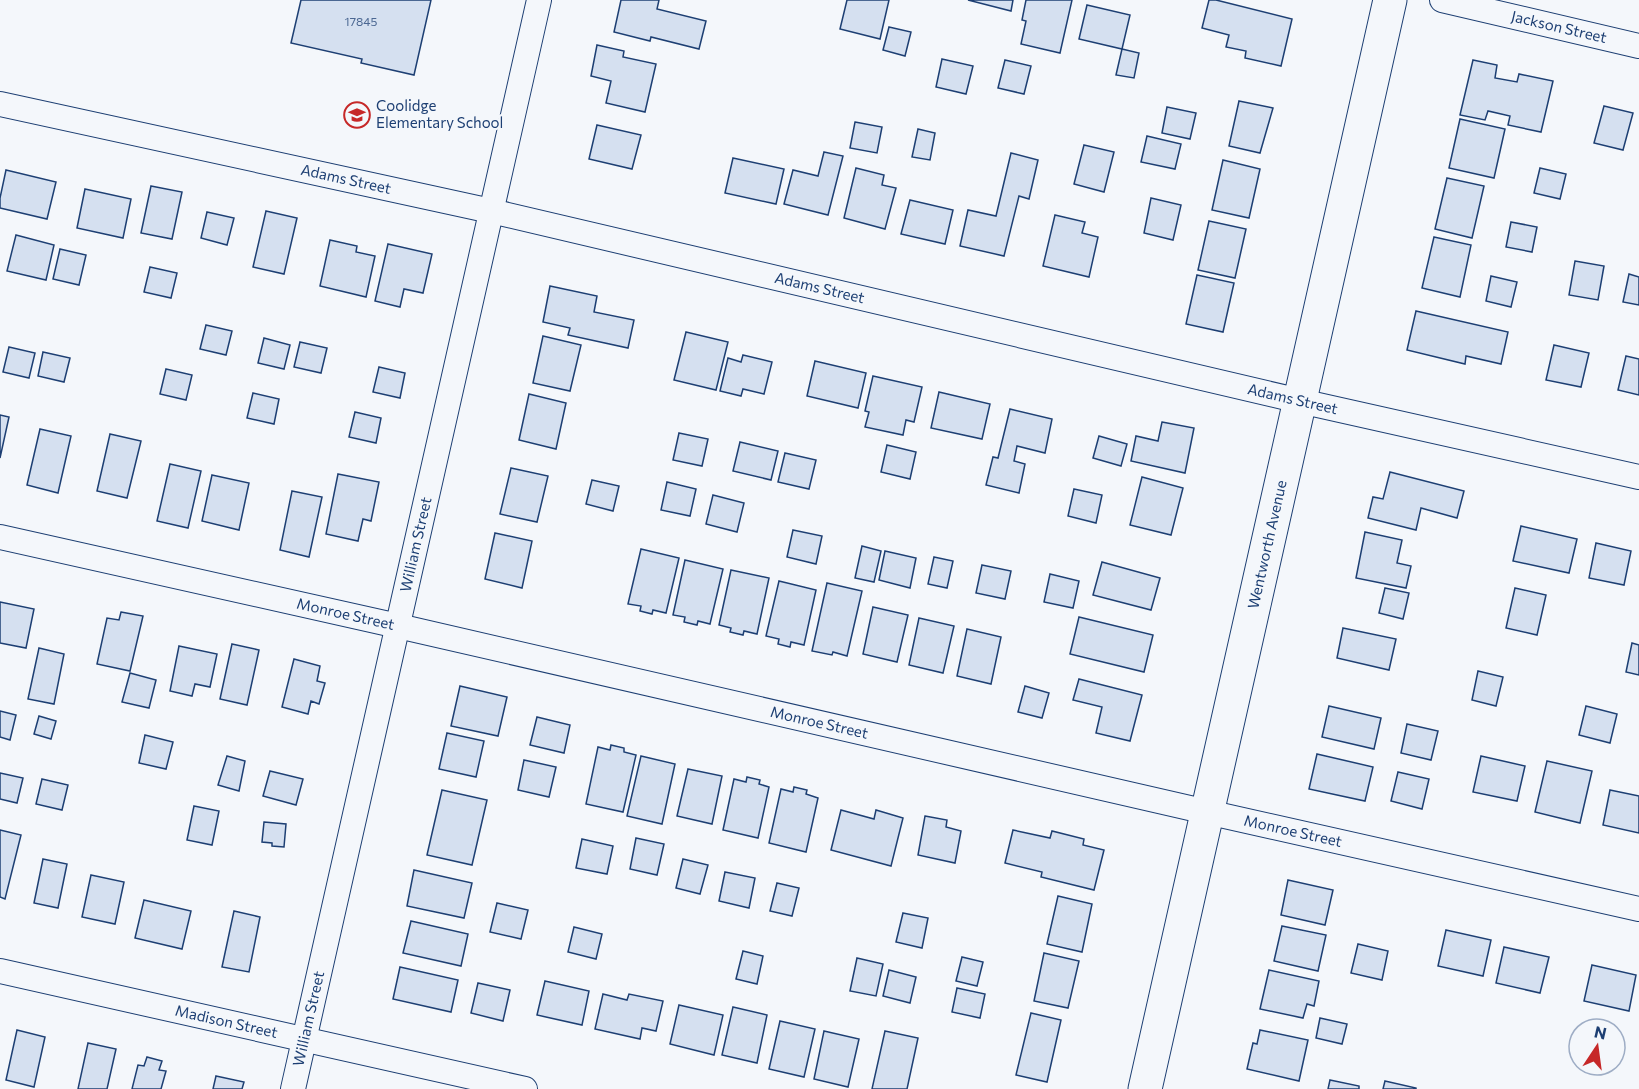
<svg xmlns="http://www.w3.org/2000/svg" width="1639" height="1089" font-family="Commissioner,sans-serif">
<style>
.building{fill:#d5e0f0;stroke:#1d3f73;stroke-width:1.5}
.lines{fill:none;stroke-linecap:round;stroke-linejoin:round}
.street-casing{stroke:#1d3f73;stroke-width:26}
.secondary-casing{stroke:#1d3f73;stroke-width:35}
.street{stroke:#f4f7fb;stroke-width:24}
.secondary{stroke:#f4f7fb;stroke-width:33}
.labels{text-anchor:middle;stroke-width:4.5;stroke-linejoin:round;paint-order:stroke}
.number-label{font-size:12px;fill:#4b6792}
.street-label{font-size:15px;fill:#1d3f73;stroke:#f4f7fb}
.poi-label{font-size:15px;fill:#1d3f73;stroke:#f4f7fb;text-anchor:start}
</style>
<rect width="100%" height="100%" fill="#f4f7fb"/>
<path class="building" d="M301,0h130l-17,75 -53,-12 1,-4 -71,-16z
M621,0h38l-2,9 49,12 -7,28 -48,-12 -1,4 -36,-9z
M847,0h42l-9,39 -40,-10z
M968,0h45l-2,11z
M1026,0h46l-12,53 -39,-9 5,-23 -4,-1z
M1209,0h7l76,19 -11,47 -36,-8 1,-7 -20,-4 3,-12 -27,-7z
M1087,5l43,10 -8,34 -43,-10z
M889,27l22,5 -6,24 -22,-6z
M597,45l27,6 -1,6 33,7 -11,48 -39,-9 5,-22 -20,-5z
M1122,49l17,4 -5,25 -18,-3z
M942,59l31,7 -7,28 -30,-7z
M1005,60l26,6 -7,28 -26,-6z
M1473,60l24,5 -2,13 22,4 2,-8 34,7 -12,51 -33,-7 2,-9 -22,-5 -3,9 -25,-5z
M1239,101l34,7 -13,45 -31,-7z
M1604,106l29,7 -10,37 -29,-7z
M1167,107l29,6 -6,26 -28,-6z
M1460,119l45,10 -11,49 -45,-10z
M855,122l27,5 -5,26 -27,-5z
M597,125l44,10 -9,34 -43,-10z
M918,129l17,4 -5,27 -18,-3z
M1147,136l34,8 -6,25 -34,-7z
M1084,145l30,7 -10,40 -30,-8z
M824,152l19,4 -15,59 -44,-11 9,-34 25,6z
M1011,153l27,7 -9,39 -10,-3 -15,60 -44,-10 8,-36 28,6z
M733,158l51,11 -8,35 -51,-11z
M1223,160l37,9 -11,49 -37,-8z
M856,168l28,7 -2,10 14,3 -11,41 -41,-11z
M1540,168l26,6 -6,25 -26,-6z
M6,170l50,12 -9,37 -47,-11v-10z
M1447,178l37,8 -12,52 -37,-9z
M151,186l31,6 -10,47 -31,-6z
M85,189l46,10 -8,39 -46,-10z
M1151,198l30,7 -8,35 -29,-7z
M910,200l43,10 -8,34 -44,-10z
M266,211l31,7 -13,56 -31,-7z
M207,212l27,6 -7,27 -26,-7z
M1055,215l30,7 -3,11 16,4 -9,40 -46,-11z
M1209,221l37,8 -11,49 -37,-8z
M1511,222l26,5 -5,25 -26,-5z
M16,235l38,10 -8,35 -39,-9z
M1434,237l37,8 -11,52 -38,-9z
M330,240l27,6 -1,6 19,4 -9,41 -46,-11z
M388,244l44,10 -9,39 -19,-4 -4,18 -25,-6z
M60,249l26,6 -7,30 -26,-6z
M1575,261l29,5 -6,34 -29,-5z
M150,267l27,6 -6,25 -27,-6z
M1629,274l10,3v28l-16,-3z
M1197,275l37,8 -11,49 -37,-8z
M1491,276l26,6 -6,25 -25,-6z
M550,286l47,10 -3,16 40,8 -6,28 -60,-13 2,-7 -27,-6z
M1416,311l92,21 -7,32 -35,-8 -1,8 -58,-14z
M206,325l26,6 -6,24 -26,-6z
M686,332l42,10 -12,48 -42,-10z
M543,336l38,9 -11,46 -37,-8z
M264,338l26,7 -6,24 -26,-6z
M300,342l27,6 -6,25 -27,-6z
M1554,345l35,8 -8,34 -35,-7z
M9,347l26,6 -6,25 -26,-6z
M43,352l27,6 -6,24 -26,-6z
M743,355l29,7 -8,32 -21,-5 -2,7 -21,-5 8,-33 13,4z
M1626,356l13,3v36l-21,-5z
M815,361l51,12 -8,35 -51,-12z
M379,367l26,6 -5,25 -27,-6z
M166,369l26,6 -6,25 -26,-6z
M873,376l49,11 -8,35 -8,-2 -3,15 -38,-8 4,-15 -4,-1z
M939,392l51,12 -8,35 -51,-11z
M253,393l26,6 -5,25 -27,-6z
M529,394l37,9 -10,46 -37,-9z
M1010,409l42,10 -7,34 -28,-7 -3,15 11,3 -6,29 -33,-8 7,-28 5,1z
M355,412l26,6 -5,25 -27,-6z
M0,415l9,2 -9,41z
M1162,422l32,6 -9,45 -54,-12 5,-25 22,5z
M40,429l31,7 -13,57 -31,-8z
M679,433l29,6 -6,27 -29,-6z
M110,434l31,7 -14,57 -30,-7z
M1099,436l28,8 -6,22 -28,-8z
M740,442l38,9 -7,29 -38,-9z
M887,445l29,7 -6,27 -29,-7z
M785,453l31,7 -7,29 -31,-7z
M170,464l31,7 -13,57 -31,-7z
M511,468l37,8 -11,46 -37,-8z
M1390,472l74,19 -7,27 -36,-10 -5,22 -48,-12 5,-21 10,2z
M338,474l41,8 -8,39 -8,-2 -5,22 -32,-7z
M212,475l37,8 -10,47 -37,-9z
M1142,477l41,11 -12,47 -41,-10z
M592,480l27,6 -6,25 -27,-7z
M667,482l29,7 -6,27 -29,-6z
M1074,489l28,6 -6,28 -28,-7z
M292,491l30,6 -13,60 -29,-7z
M713,495l31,8 -7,29 -31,-8z
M1521,526l56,13 -8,34 -56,-12z
M793,530l29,6 -6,28 -29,-7z
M1365,532l37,8 -5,23 14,3 -5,22 -50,-10z
M495,533l37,8 -10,47 -37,-9z
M1596,543l35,8 -7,34 -35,-7z
M862,546l19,5 -7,31 -19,-4z
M641,549l38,9 -13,55 -13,-3 -1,4 -12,-3 1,-5 -13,-2z
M885,551l31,7 -6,30 -31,-8z
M934,557l19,4 -6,27 -19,-4z
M685,560l38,9 -13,55 -12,-3 -1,4 -13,-3 1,-5 -12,-2z
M1102,562l58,16 -9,32 -58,-15z
M982,565l29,6 -6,28 -29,-6z
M731,570l38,8 -12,56 -13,-3 -1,4 -13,-3 1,-4 -12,-3z
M1050,574l29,7 -6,27 -29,-6z
M779,581l37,9 -12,55 -13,-3 -1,5 -12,-3 1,-5 -13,-3z
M827,583l35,8 -15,65 -14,-4 -1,3 -20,-4z
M1385,588l24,5 -6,26 -24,-6z
M1515,588l31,7 -9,40 -31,-7z
M0,602l34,7 -8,39 -26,-5z
M873,607l35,8 -11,47 -34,-8z
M121,612l22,4 -13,55 -33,-7 10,-46 12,2z
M1079,617l74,18 -9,37 -74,-18z
M919,618l35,8 -11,47 -34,-8z
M1343,628l53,11 -7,31 -52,-12z
M967,629l34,8 -10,47 -34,-8z
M1632,643l7,2v30l-13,-3z
M232,644l27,6 -12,55 -27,-6z
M179,646l38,8 -7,33 -15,-3 -3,12 -22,-5z
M39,648l25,6 -10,50 -26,-5z
M294,659l26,7 -3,15 8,2 -6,21 -8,-3 -3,13 -26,-7z
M1478,671l25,6 -7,29 -24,-6z
M130,673l26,7 -7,28 -27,-6z
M1079,679l63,16 -12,46 -34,-8 6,-26 -29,-7z
M460,686l47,11 -9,39 -47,-10z
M1025,686l24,7 -7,25 -24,-6z
M1329,706l52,12 -7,31 -52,-12z
M1586,706l31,8 -7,29 -31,-8z
M0,711l16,4 -6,25 -10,-3z
M39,716l17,5 -5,18 -17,-5z
M537,717l33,8 -6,28 -34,-8z
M1407,724l31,7 -7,29 -30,-7z
M447,733l37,8 -8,36 -37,-8z
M145,735l28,7 -7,27 -27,-6z
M611,745l13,3v4l12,3 -13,57 -37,-8 12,-57 12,3z
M1317,754l56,13 -8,34 -56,-12z
M227,756l18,5 -6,30 -21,-6z
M641,756l34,8 -13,60 -35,-8z
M1481,756l44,10 -8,35 -44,-9z
M524,760l32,7 -7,30 -31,-7z
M1547,761l45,10 -12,52 -45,-11z
M688,769l34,7 -10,48 -35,-8z
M270,771l33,8 -7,26 -33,-9z
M1398,772l31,7 -7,30 -31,-8z
M0,773l23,5 -6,25 -17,-4z
M747,777l13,3 -1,4 10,3 -11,51 -35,-8 11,-51 12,3z
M42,779l26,6 -6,25 -26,-6z
M794,787l13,3 -1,4 12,4 -12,54 -37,-9 12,-54 12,3z
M442,790l45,10 -15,65 -45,-10z
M1610,790l29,6v37l-36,-8z
M194,806l25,5 -7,34 -25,-5z
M841,810l33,9 2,-9 27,8 -12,48 -60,-16z
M925,816l22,4 -1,7 15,4 -6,32 -37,-8z
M264,822l22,2 -2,23 -12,-1v-3l-10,-1z
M0,830l21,5 -16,64 -5,-2z
M1013,830l37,8 2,-7 32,8 -1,6 21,5 -10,40 -53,-13 1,-5 -37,-9z
M636,838l28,6 -7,31 -27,-6z
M582,839l31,7 -6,28 -31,-6z
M43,859l24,5 -9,44 -24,-5z
M683,859l25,6 -8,29 -24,-6z
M414,870l58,13 -8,35 -57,-12z
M725,872l30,6 -6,30 -30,-7z
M91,875l33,7 -9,42 -33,-7z
M1288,880l45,10 -8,35 -44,-10z
M777,883l22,5 -7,28 -22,-5z
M1058,896l34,8 -10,48 -35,-8z
M144,900l47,11 -9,38 -47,-11z
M497,903l31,7 -7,29 -31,-7z
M234,911l26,6 -11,55 -27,-5z
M903,913l25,5 -6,30 -26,-6z
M411,921l57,13 -7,32 -58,-13z
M1282,926l44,9 -8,36 -44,-10z
M574,927l28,7 -6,25 -28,-7z
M1446,930l45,10 -8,36 -45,-10z
M1358,944l30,7 -6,29 -31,-7z
M1504,947l45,10 -9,36 -44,-10z
M743,951l20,5 -6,28 -21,-5z
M1044,953l35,8 -11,47 -34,-7z
M962,957l21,5 -6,24 -21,-5z
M857,958l26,6 -7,32 -26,-5z
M1592,965l44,10 -7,36 -45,-10z
M400,967l58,13 -7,32 -58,-13z
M889,970l27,7 -6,26 -27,-7z
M1269,970l50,11 -5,25 -7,-2 -4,14 -43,-9z
M545,981l44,10 -7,34 -45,-10z
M478,983l32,7 -7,31 -32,-8z
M957,988l28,6 -5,24 -28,-6z
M603,994l24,6 2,-6 34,7 -7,30 -14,-3 -2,11 -45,-10z
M679,1005l44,10 -9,40 -44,-11z
M733,1007l34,8 -10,48 -35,-8z
M1031,1013l30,7 -14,62 -31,-7z
M1320,1018l27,6 -5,20 -26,-6z
M780,1021l35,8 -11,48 -35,-8z
M17,1030l28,7 -11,50 -28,-7z
M1260,1030l48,10 -9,41 -52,-12 6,-26 4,1z
M824,1031l35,8 -11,48 -34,-8z
M885,1031l33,7 -11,51h-35z
M88,1043l28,6 -9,40h-29z
M147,1057l15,4 -3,9 7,1 -5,18h-29l6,-24 6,1z
M216,1076l28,6 -2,7h-29z
M1330,1080l29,6v3h-31z
M1385,1081l31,7v1h-33z"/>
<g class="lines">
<g class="street-casing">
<g id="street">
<path id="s1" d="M1442,0l197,46"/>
<path id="s2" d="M0,104l491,107 809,190 339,76"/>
<path id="s3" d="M0,537l398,89 809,186 432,97"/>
<path id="s4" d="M0,971l525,118"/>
<path id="s5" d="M293,1089l246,-1089"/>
</g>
</g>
<g class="secondary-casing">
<g id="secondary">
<path id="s6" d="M1145,1089l245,-1089"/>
</g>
</g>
<use href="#street" class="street"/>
<use href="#secondary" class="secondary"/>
</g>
<defs>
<g id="school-ring" transform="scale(1.35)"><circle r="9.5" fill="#f4f7fb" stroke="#c62828" stroke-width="1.5"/><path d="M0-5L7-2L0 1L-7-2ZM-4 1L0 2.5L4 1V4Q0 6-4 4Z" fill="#c62828"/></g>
</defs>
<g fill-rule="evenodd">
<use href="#school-ring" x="357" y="115"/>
</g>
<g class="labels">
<g class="number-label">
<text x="361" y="26">17845</text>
</g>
<g class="street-label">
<text dy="5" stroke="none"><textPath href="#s1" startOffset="120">Jackson Street</textPath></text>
<text dy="5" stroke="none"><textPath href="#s2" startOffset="354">Adams Street</textPath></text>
<text dy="5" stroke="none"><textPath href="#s2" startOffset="840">Adams Street</textPath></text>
<text dy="5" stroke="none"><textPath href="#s2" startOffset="1326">Adams Street</textPath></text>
<text dy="5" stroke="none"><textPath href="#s5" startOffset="558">William Street</textPath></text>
<text dy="5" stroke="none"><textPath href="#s6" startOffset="558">Wentworth Avenue</textPath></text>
<text dy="5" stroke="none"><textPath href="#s3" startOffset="354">Monroe Street</textPath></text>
<text dy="5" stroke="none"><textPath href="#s3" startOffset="840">Monroe Street</textPath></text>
<text dy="5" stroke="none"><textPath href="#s3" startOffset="1326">Monroe Street</textPath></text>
<text dy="5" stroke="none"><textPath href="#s5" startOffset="72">William Street</textPath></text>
<text dy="5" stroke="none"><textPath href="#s4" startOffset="232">Madison Street</textPath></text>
</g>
<g class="poi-label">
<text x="376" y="111">Coolidge<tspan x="376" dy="17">Elementary School</tspan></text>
</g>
</g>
<g transform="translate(1597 1047) rotate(13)"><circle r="28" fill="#f4f7fb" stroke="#9eadc5" stroke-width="1.5"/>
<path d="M0-4.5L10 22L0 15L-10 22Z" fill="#c62828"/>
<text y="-9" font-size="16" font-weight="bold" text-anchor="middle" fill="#1d3f73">N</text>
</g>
</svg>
